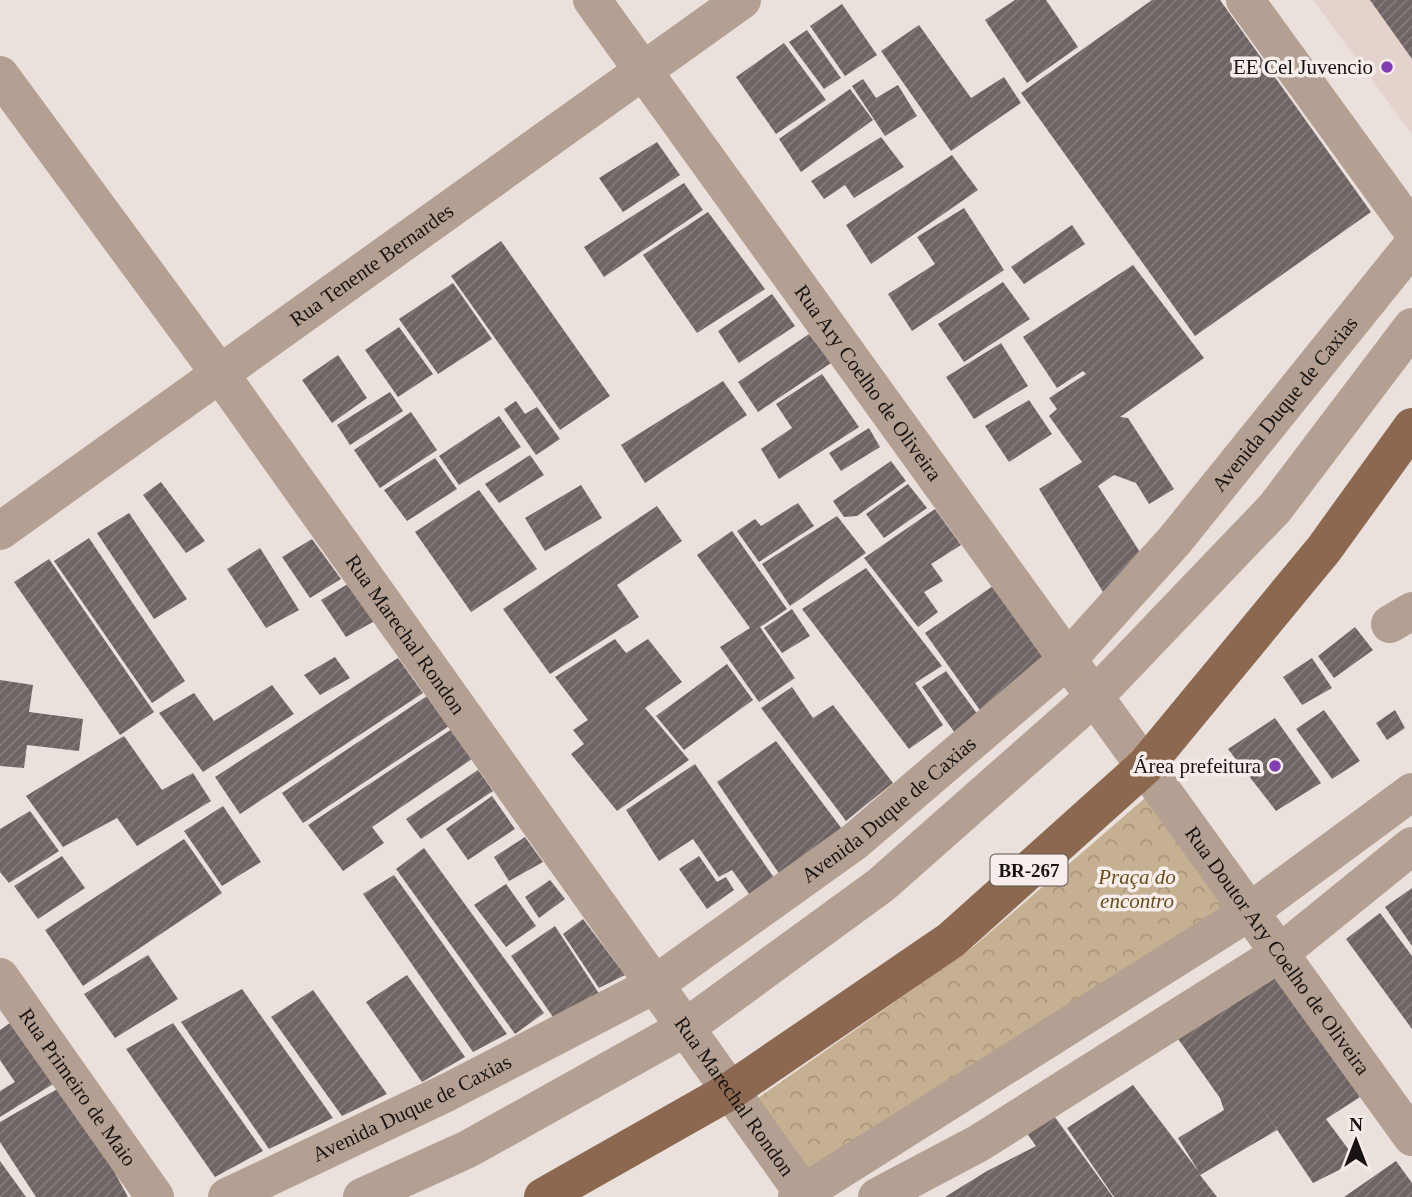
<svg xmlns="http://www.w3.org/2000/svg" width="1412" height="1197" font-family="'Times New Roman',serif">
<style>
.built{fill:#e5d2cc}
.park{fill:url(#park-crowns)}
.building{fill:url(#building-hatch)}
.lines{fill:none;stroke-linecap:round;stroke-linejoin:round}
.minor{stroke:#b4a092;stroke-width:38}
.major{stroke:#8b684f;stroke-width:38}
.poi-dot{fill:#823eb2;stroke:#f7edea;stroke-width:2.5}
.labels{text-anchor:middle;stroke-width:7;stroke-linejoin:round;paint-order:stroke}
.shield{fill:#f7edea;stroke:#5a5453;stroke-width:2}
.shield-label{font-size:19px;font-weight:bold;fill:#161312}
.poi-label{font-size:21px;fill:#161312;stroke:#f7edea;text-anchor:end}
.street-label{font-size:21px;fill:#161312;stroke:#f7edea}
.park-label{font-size:21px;font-style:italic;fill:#6c4d1a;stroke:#f7edea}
</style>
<defs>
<pattern id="park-crowns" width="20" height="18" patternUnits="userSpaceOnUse" patternTransform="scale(1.75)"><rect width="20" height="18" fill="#c6b092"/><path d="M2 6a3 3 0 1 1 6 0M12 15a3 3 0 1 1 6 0" fill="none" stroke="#a9967d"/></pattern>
<pattern id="building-hatch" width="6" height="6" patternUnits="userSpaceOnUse" patternTransform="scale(1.75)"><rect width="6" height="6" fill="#6d6463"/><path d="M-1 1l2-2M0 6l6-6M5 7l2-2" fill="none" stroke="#847d7c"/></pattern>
</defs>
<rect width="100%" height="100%" fill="#eae0dc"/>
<path class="built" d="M1313,0h99v134z"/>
<path class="park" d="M1152,792l80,111 -422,270 -52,-75 215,-151z"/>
<path class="building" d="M1015,0h31l32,47 -51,36 -42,-63z
M1152,0h68l151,212 -176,124 -174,-243z
M1370,0h42v59z
M842,4l35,51 -32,21 -35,-50z
M919,25l52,73 33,-21 17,26 -70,48 -70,-100z
M807,30l34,48 -17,11 -35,-47z
M784,43l42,57 -50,34 -40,-57z
M863,79l13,19 22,-13 19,31 -32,20 -33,-50z
M850,89l23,31 -72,52 -22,-33z
M881,137l23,30 -50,31 -9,-13 -21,14 -13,-18z
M657,142l23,33 -57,37 -24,-34z
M952,155l26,35 -107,74 -25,-39z
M684,183l19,27 -99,67 -20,-30z
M964,208l40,62 -92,61 -24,-37 47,-30 -18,-27z
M708,212l57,77 -68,44 -54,-78z
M1072,225l13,19 -61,40 -13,-17z
M501,241l109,155 -50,34 -109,-154z
M1133,265l71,93 -84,59 8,1 46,71 -25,15 -13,-21 -22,-8 -16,11 45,71 -40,35 -64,-103 43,-27 -33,-46 8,-7 -8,-11 37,-24 -3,-3 -26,17 -34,-51z
M1003,282l27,37 -66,43 -26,-38z
M453,283l39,56 -54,35 -39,-55z
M772,294l23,32 -56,37 -21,-32z
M399,327l34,47 -35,23 -33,-47z
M809,334l22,29 -73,49 -20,-30z
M1001,343l27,43 -54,33 -28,-42z
M338,355l29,43 -35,25 -30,-43z
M822,374l37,53 -80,52 -18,-30 31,-21 -16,-24z
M723,381l24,34 -102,68 -24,-38z
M390,392l13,19 -53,34 -13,-20z
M1029,400l23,34 -43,28 -24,-36z
M516,401l9,13 12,-7 23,32 -24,16 -32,-46z
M411,412l26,38 -57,38 -26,-38z
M499,416l22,31 -62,38 -20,-29z
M869,428l11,19 -39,24 -12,-18z
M530,455l14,20 -45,28 -14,-19z
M435,458l22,31 -50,32 -23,-31z
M891,461l15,20 -49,35 -13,1 -11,-16z
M161,482l44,59 -19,12 -43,-58z
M908,484l19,24 -43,30 -18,-24z
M581,485l21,33 -57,33 -20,-33z
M479,490l58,79 -66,43 -56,-80z
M798,503l16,23 -55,36 -22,-31 18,-12 6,7z
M657,506l25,35 -65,44 22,32 -89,57 -47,-65z
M935,509l26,36 -30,19 12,17 -19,11 14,20 -20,15 -54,-69z
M129,513l58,86 -33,20 -57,-86z
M837,516l29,37 -76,53 -28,-42z
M732,531l55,78 -27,18 35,51 -36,24 -39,-55 30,-19 -53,-73z
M89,538l96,143 -33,22 -98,-142z
M312,539l29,40 -31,19 -28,-41z
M260,548l39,62 -33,18 -39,-59z
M49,559l105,153 -34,23 -106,-153z
M866,568l76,98 -27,17 28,42 -34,24 -107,-140z
M353,581l27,37 -34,19 -25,-37z
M993,586l55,79 -66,48 -57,-80z
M792,609l18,27 -28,17 -18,-25z
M1355,627l18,23 -39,28 -16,-22z
M615,639l11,14 22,-14 34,43 -37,26 44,52 -72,51 -46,-57 13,-10 -11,-14 15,-10 -33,-43z
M335,657l15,21 -30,17 -16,-20z
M398,658l25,35 -183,121 -25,-37z
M1312,658l20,30 -30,17 -19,-28z
M727,664l26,36 -69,50 -28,-34z
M946,671l32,44 -23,18 -33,-46z
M0,680l33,5 -4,27 54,7 -4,32 -52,-6 -3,23 -24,-2z
M272,685l22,29 -91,58 -44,-59 35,-20 20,28z
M792,687l21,31 20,-13 60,78 -47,38 -85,-113z
M427,696l22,30 -146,97 -21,-30z
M1324,710l36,51 -28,18 -36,-50z
M1395,710l10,18 -18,12 -11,-17z
M1275,718l46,65 -45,28 -48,-62z
M452,729l20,30 -100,68 12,16 -41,28 -35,-46z
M124,736l38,54 31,-17 18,28 -74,45 -20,-28 -54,29 -37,-51z
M776,741l66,88 -62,46 -63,-93z
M695,764l82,118 -25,16 -20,-28 -13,7 -26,-38 -34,22 -33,-51z
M478,770l15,21 -72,48 -15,-20z
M492,796l23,33 -47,31 -22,-31z
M223,806l38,56 -39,24 -38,-55z
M30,811l29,40 -50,32 -9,-11v-43z
M525,837l18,25 -34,19 -15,-24z
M184,839l38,54 -139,93 -38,-56z
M424,848l120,165 -29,21 -119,-165z
M62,856l23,32 -47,31 -24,-33z
M699,856l18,26 9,-5 8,13 -27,19 -28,-40z
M394,875l113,159 -34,18 -110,-158z
M550,880l15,19 -26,19 -14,-21z
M506,884l30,42 -30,21 -32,-42z
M1412,888v58l-27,-39z
M1380,913l32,43v73l-66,-90z
M583,919l42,56 -26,13 -36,-54z
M555,926l45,69 -45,25 -44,-64z
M148,955l30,44 -63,39 -31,-44z
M1276,971l84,126 -34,22 31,42 -44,22 -91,-135 55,82 -77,45 17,22h-103l-47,-69 66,-43 66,87 -21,-34 46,-28 -4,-12 -44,-62z
M407,975l58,82 -43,25 -56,-80z
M242,989l91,129 -64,31 -88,-127z
M313,990l74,104 -45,22 -71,-99z
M10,1023l43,61 -53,33v-26l15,-9 -15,-22v-30z
M173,1023l90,128 -48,26 -89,-128z
M59,1088l39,54 30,55h-92l-36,-55v-20z
M1049,1109l64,88h-168l42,-26 49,-25 -13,-18z
M0,1161l26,36h-26z
M1396,1161l16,22v14h-68z"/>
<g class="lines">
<g class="minor">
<path id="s1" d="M592,0l820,1137"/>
<path d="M1245,0l167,230"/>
<path id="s2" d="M0,75l220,299 586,823"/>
<path id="s3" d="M0,531l742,-531"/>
<path d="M1390,624l22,-13"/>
<path id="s4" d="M0,977l155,220"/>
<path id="s5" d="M227,1197l221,-105 206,-107 200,-143 214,-183 107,-119 237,-294"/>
<path d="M362,1197l106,-48 217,-121 196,-143 214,-189 180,-188 137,-181"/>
<path d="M797,1197l452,-285 163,-120"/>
<path d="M877,1197l102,-54 301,-190 132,-107"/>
</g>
<path class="major" d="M543,1197l187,-106 221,-151 194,-174 179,-217 88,-122"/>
</g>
<g class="poi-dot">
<circle cx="1387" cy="67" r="7"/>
<circle cx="1275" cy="766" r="7"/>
</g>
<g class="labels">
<rect class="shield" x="990.5" y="854.5" width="77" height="31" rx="5"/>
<g class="shield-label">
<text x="1029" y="877">BR-267</text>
</g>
<g class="poi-label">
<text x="1373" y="74">EE Cel Juvencio</text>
<text x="1261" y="773">Área prefeitura</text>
</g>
<g class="street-label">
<text dy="7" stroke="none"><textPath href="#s3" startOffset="457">Rua Tenente Bernardes</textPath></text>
<text dy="7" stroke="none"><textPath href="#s1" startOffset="472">Rua Ary Coelho de Oliveira</textPath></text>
<text dy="7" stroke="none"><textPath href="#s5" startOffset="1339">Avenida Duque de Caxias</textPath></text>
<text dy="7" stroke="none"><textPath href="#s2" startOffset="691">Rua Marechal Rondon</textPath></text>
<text dy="7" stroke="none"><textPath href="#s5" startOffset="770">Avenida Duque de Caxias</textPath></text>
<text dy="7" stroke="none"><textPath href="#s1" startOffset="1172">Rua Doutor Ary Coelho de Oliveira</textPath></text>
<text dy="7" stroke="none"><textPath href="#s4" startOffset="135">Rua Primeiro de Maio</textPath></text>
<text dy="7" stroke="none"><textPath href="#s2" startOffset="1258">Rua Marechal Rondon</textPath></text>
<text dy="7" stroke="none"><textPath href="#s5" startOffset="205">Avenida Duque de Caxias</textPath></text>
</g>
<g class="park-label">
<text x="1137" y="884">Praça do<tspan x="1137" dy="24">encontro</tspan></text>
</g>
</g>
<g transform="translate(1356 1141)" stroke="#f7edea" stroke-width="5" paint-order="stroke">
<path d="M0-5L12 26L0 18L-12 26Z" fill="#161312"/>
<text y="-10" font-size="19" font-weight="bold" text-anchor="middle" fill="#161312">N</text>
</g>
</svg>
